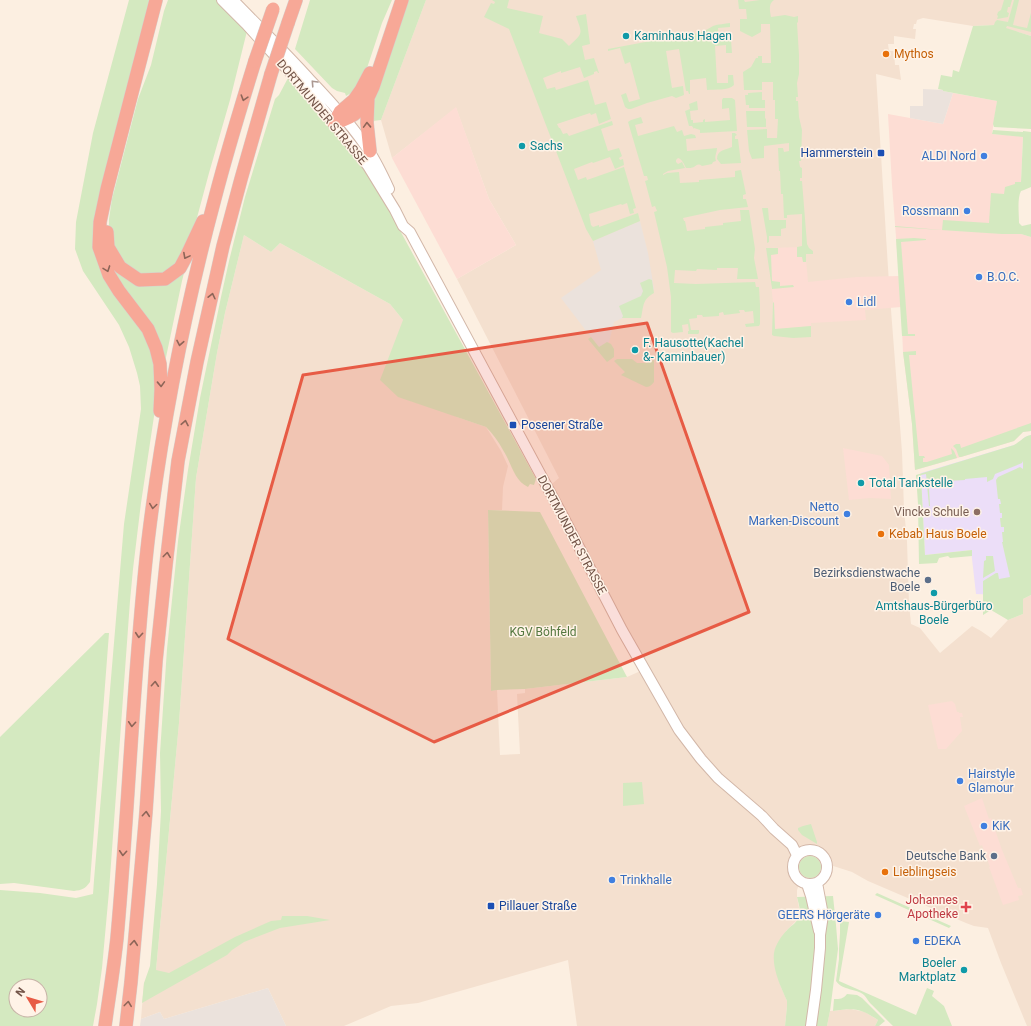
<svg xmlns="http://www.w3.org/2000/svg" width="1031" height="1026" font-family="Roboto,sans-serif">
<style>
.residential{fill:#f4e0cf}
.commercial{fill:#fdddd4}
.industrial{fill:#ebe2dc}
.education{fill:#ecdef8}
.green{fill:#d4e9c0;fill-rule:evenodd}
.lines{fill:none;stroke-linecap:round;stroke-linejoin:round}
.secondary-casing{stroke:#d2b7a8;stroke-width:12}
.motorway-casing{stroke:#d8cfcc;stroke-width:14}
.secondary{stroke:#fff;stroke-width:10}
.motorway{stroke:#f7a897;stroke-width:13}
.motorway-bridge-casing{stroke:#d8cfcc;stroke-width:14;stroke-linecap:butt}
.motorway-bridge{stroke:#f7a897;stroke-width:13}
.oneway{stroke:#ab9891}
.oneway2{stroke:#8d6558}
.marked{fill:#e75b45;fill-opacity:0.2;stroke:#e75b45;stroke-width:3;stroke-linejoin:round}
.culture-dot{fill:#0f9aa8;stroke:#fff3e7;stroke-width:1.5}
.food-dot{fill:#e8710a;stroke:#fff3e7;stroke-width:1.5}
.transit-dot{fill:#1a4fb4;stroke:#fff3e7;stroke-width:1.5}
.shop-dot{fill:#3f7fe0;stroke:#fff3e7;stroke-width:1.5}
.education-dot{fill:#8d6e63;stroke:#fff3e7;stroke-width:1.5}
.service-dot{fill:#5c6f8a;stroke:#fff3e7;stroke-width:1.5}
.health-dot{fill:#e0444e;stroke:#fff3e7;stroke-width:1.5}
.labels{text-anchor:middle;stroke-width:3;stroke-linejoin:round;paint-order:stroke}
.culture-label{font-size:12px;fill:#0d838f;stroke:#fff3e7;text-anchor:start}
.food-label{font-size:12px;fill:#c56008;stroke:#fff3e7;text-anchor:start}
.street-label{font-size:12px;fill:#735448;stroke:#fff3e7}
.transit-label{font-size:12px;fill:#164399;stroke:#fff3e7;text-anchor:start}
.shop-label{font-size:12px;fill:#366cbe;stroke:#fff3e7;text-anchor:start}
.education-label{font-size:12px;fill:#785e54;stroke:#fff3e7;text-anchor:end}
.service-label{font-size:12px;fill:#4e5e75;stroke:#fff3e7;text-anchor:end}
.park-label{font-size:12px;fill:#557840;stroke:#fff3e7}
.health-label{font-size:12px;fill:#be3a42;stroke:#fff3e7;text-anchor:end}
</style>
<rect width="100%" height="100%" fill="#fcefe1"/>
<path class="residential" d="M426,0h605v36l-37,-11 -21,1 -50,-8 -6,2 -1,4h-2l-1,5h3l-1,10 -21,-3v8h-6l1,7h5l1,14h4l2,15 -25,-6 13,210 13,168 2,57 3,32 2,63 2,20 9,4 20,25 32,-27 9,5 10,7 17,-18 15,-6v-15l8,-4v431h-4l-26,-63 -13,-35 -14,-2 -8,-3 -98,-42 -16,-9 -25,-8 -4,-8 -7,-6h-10l-6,3 -6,6 -1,5 1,9 6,8 -3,9v7l3,16 -3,7 -11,11 -11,36 6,20 6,14v5l-2,20h-208l-9,-66 -150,43 -27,3 -47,20h-58l-18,-38 -104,31 -4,-7 -19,7 3,-36 12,-13 23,-247 17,-245 21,-125 8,-40 19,-78 27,17 9,-9 110,61 13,16 54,97 29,10 15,24 7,15 -5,21 -1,23h-14l3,181 6,-1 3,65 20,-1 -3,-60 8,-1v-4l102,-12 18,-8 -98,-181 12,-10 -102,-199 59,-34 -27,-46 -33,-91 -64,50 -11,-38z
M851,1009l14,3 13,8 -3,6h-48l3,-15z"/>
<path class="commercial" d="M953,93l44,8 -5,33 31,2 -2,46 -6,2 -13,50h19l10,3v194l-8,1 -9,9 -53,16 -46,13 -3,-46 -9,-72 -2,-45 -36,3 1,10 -55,3v3l-36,3 -2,1v-28l-2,-18 -5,-36 39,-1 3,35 49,-5 42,-1 -7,-91 -4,-71 55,10z
M456,107l33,92 27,46 -59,34 -65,-121z
M843,448l39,8 7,9 2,34 -21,-1 -21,2z
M952,701l3,3 2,8h2v1h3l1,4h-3l2,14 -16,18h-8l-10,-44z
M982,798l7,21 2,-1 11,32 16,38h3l2,7 -5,1 1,4 -16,5 -14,-38h1l-8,-22 -2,1 -16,-40z"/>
<path class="industrial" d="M923,89l20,1v1l10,2 -10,31 -33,-6v-12h13z
M640,221l8,32 6,36 -29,28 -11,5 -5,20 -9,7 -39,-51 40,-28 -8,-29z
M268,988l18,38h-146l1,-7 19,-7 4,7z"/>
<path class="education" d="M1031,435v140l-31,20 -24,-1 -5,-44 -46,5 -4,-82 93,-28 4,-2 7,-6z"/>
<path class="green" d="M129,0h24l-57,239 46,89 13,29 1,46 -15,100 -8,66 -3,32 -21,290 -7,77 -5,36 -4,22h-93v-136l40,3 36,5 17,-4 1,-14 30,-356 17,-115 -1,-23 -3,-13 -8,-26 -10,-22 -36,-54 -8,-22 1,-27 17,-89zM16,986h24v24h-24z
M168,0h50l29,31 -17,69 -21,73 -18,67 -5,12 -21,22 -21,2 -26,-16 -9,-28v-13l3,-20 26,-100 13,-34 13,-54z
M310,0h82l-10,23 -18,54 -13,16 -5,3 -1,-3 -8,-2 -5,-3 -37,-39z
M406,0h20l-45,120 -9,1 3,-34z
M492,0h17l-2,8 36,8 -4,17 23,6 7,7c15,-14 13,-12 7,-30l10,-2 4,30 -8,2 3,14 9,-2 5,15h-1l-1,-2 -3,1v2l-10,4 -4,-11 -19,6v-2l-18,7 4,11 8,-2 1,3 32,-10 7,25 11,-3 5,17 -12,5 -3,-11 -5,2 -1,-2 -33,11 2,4h1l3,6 4,-1 2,3 43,-15 1,4 -12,4 7,22 11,-3 3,8 -3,2 1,2 3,-1 1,6 -9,4 -5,-12 -17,6 -1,-1 -18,7 4,11 8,-3 1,3 37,-13 12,41 -3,1 1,4 -4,1 -3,-11 -5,2 -1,-1 -32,10 2,11 2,2 6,-2v2l39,-14 2,8 -47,20 -7,-12 -77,-200 -25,-12 7,-14 3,1 1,-2z
M738,0h6l1,2 15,-2h14c-6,4 -4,11 -3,17l14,-2 9,2 4,-1v6l-1,1 2,32v19l-2,9 1,14h-2v4h2l1,16 3,13 -1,31h-2l1,6 2,1v10h-2v3h2l5,63 2,4 4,3v3h-7v8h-3l-1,-5h-5v-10l5,-1v-32l-15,1v3h-3l-1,-24h-2l-1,-23h-1l-1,-23h5l1,4 5,-1v-8l-25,3v12l-12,1 -3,-8 -2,-21 20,-1v9h10l1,-19h-3v-19h-2v-18h-11v8h-18l-1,-18 8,-5 5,-9h2v-2h4v7h9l-1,-39h-9v8l-9,5 -12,-6v-12h7l-1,-10h-7z
M1004,0h8l-2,7h-2l-1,5 2,1 -1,4 -11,2 1,-3 -1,-1 1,-3 3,-2z
M1014,0h5l-6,25 14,3 4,-15v19l-24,-6 -1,2 25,8v93l-37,-2 -1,-3 4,-23 -54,-10v-1l-5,-1 3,-14 11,2 1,-7 6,2 14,-46 21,-1 1,-3 2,-2 11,2z
M730,23v4l-12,1 1,13 12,-1 1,13h-6v-8l-11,1 2,37h11v-8h5l1,10c-6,6 -19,4 -27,5l-1,-12 -16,2v14h-1l-1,-3h-2l-7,-42 -13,2 6,37 11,-2 1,9 -8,3 -4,-2 -25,7 -16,6h-3l-3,-2 -4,-12 5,-2 3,9 11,-3 -10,-37 -5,2 -5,-16 -12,3v-2l80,-15c11,1 16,-3 25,-8 5,-2 12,-2 17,-3z
M288,78l14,18 23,22 43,54 168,307 -2,6 -4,-1 -2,3c-14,-6 -17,-25 -25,-37 -5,-9 -10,-16 -17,-23l-88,-30 -18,-17 23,-60 -13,-16 -110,-61 -9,9 -27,-17 -19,78 -8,40 -21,125 -17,245 -23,247 13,3 66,-36 36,-16 10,-1 1,-4h25l23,4 -50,8 -36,14 -12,8 -5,5 -85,48 2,-20 6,-17 7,-82 4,-73 -1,-58 7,-104 11,-108 10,-71 12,-72 21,-101 8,-36 16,-64 30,-98 4,-4z
M762,92v8h3v8h-16v-3h-3l-1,-10h3v-2z
M723,98h9l3,2 2,31 -37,2v-3l-6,-2v1l-2,-3h-3l-4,-15 5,-2 -1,-5 8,-3 1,9 -8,1 1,9h2v3l10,-1v-2l2,-1v3l25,-2 -1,-12 -7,1v-9z
M746,111h19v7l1,1v8h-19z
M641,117l2,6 -8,2 3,11 36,-10 3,6 5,-2 2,6 7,-2 4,1 1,3 -10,1 1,12 30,-3c0,5 -3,8 -1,13l-3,1 -1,2 -10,2c-4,-3 -5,-1 -8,1 -2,1 -5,1 -8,1 -2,-4 -4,-9 -8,-10l-2,2v2l2,2 4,-2 3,6 -17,3 -5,3v1l4,-2 12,-1 1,11 19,-1v-2l36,-3v-6l6,-1 5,24 -3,1v4h3l2,8 -28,3 -37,8 1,3h1l2,10 18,-2v-2l18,-2v-2l18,-2 -1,-11h9l6,39 -1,9 4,21h-21l1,-11h-21v2l-20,-1 -1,2 -21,-1 -1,13 22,1 59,-2 1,5h3l1,18v19l-1,2 -13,1 -1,-3 9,-1 -1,-12 -8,1 -1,-2h-5l1,3 -16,2 -1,-3 -4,1v3l-16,1 -1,-2h-5v3l-8,1 2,11h8v3l-1,1h-10v-3h1l-1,-7 -6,1 1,7 -10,1 -2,-1v-35l-4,-30 -13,-55 3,-1 -2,-5 -3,1 -7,-26 3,-1 -1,-4h-3l-16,-54 3,-2z
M993,130l30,2v-1l8,1v55l-7,3 -3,1c-4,7 -2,23 -2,32l3,3 9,-2v13l-10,-3h-19l-107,-7v-1l47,4 1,-10 46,3 2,-30 13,1 1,-7 10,-3v-2h6l2,-45 -31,-3z
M732,133h3l2,2 -2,1v3h3l3,24 -20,1 -4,-5c0,-9 8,-9 15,-12z
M762,208h6l1,12h17v8l-5,1v7h-12v6l-2,1v-6z
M914,238l12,1v1l-25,2 7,92h7v2h-13l-6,-97z
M766,248h12v6l-7,1 1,26 8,1v4l13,-1 1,2 -22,2z
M109,259l22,22 54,-12 -3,12 -17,81 -45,-76z
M649,279l3,1 2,13c-12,7 -10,12 -13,25h-19l1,-2 -4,-10 22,-10 2,-5 -3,-8z
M773,302l1,1 1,26 36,-3v11l-18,1 -19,-2 -2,-1z
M591,337l8,10 8,-5 4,2 3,5v8l-7,5 -19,-23z
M916,351v4h-7l10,101h5l1,2h-2v4h4l25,-8 -1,-6 3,3 3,7 -42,12 -3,-46 -9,-72z
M617,359h15l5,4h10l7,-3v22c-2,3 -5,5 -8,5l-25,-12 4,-3 -11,-11z
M1031,423v8l-8,1 -9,9 -53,16h-2l-3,-8 -3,-3 3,-2h4l1,4z
M1031,435v160l-8,4v15l-15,6 -17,-10 -8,5v-34l13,-8h2l1,6 11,-2 -8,-35h1l-1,-10h2v-5h-3l-1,-9h2v-5h-2l-1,-9h2l-1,-5h-2l-2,-19 2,-3 22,-10 3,2v-8l-1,2 -27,11 -2,5 -6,3v-5l-22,2v1l-36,2v7l1,17h-1l-3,-32 -5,1 4,80 47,-5v6l-22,2 -2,-2 -9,2 -2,5 -18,1 -1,-60 -2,-29 98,-30c6,-3 10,-9 17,-10z
M488,510l52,2 87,165 -102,12 -28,1 -6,1z
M986,556h7l2,15 -12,7 1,-17 2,-1z
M105,633h4l-19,249c-5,7 -8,8 -16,9l-60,-8 -14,1v-147z
M642,782l2,22 -21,2v-23z
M811,824l6,18v2l-15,-9 -4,-5v-2l5,-2z
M799 867a11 11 0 1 1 22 0a11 11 0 1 1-22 0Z
M877,893l74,33 -2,2 -74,-33z
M833,896l3,29 2,24 -8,62 -3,15h-42l2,-20v-5c-6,-14 -15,-32 -13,-48 1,-8 8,-18 14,-24 4,-4 10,-7 11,-14 2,-6 -1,-13 -2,-18z
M840,921l9,1 -10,59 77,34 11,-27 7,3 -2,5 12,10 8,20h-59c-8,-8 -15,-15 -23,-23 -2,-2 -3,-5 -6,-8 -8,-7 -21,-4 -28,-14l3,-22v-10l1,-16z
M847,994l10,1 5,3 23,23 -6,5h-4l3,-6c-19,-12 -23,-12 -45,-9l1,-12c6,0 9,0 13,-5z"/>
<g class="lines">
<g class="secondary-casing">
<path id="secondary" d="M222,0l24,24 73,80 49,62 27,44 8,16 7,6 155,288 57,110 57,100 22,29 17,19 44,38 12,13 18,16 5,10
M233,0c26,27 53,53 78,81 21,22 42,45 58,70 8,12 14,25 20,38
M793 867a17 17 0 1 1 34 0a17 17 0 1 1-34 0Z
M807,884l4,12 8,35
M811,1026l5,-36 4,-42v-13l3,-20 -6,-32"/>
</g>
<g class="motorway-casing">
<path id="motorway" d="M156,0l-49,189 -7,33 -1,25 10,28 10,16 29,38 8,19 4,16 1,25 -1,22
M288,23l8,-23
M368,98l-1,25 3,28
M334,123c23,-6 30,-15 39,-36l29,-87
M334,123l6,-11 14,-12 7,-10 9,-17
M107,232l1,15 12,20 19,13 26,-1 15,-11 7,-13 16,-34
M105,1026c4,-29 9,-59 12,-88 12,-132 16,-265 31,-397 14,-116 37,-231 67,-343 12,-46 26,-92 40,-137
M126,1026l5,-44 15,-170 10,-151 10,-96 12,-104 19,-99 26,-116 18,-67 30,-105"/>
</g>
<use href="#secondary" class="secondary"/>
<use href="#motorway" class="motorway"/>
<g class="motorway-bridge-casing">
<path id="motorway-bridge" d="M255,61l18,-52
M271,74l17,-51"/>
</g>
<use href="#motorway-bridge" class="motorway-bridge"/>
</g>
<defs><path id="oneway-chevron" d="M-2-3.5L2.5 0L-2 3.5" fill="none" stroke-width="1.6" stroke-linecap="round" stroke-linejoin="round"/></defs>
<use class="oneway" href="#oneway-chevron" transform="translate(314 83) rotate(-133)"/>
<g class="oneway2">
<use href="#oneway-chevron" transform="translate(244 98) rotate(107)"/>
<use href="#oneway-chevron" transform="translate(367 125) rotate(-92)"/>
<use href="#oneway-chevron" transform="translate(186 256) rotate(118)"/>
<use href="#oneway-chevron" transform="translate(107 269) rotate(70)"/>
<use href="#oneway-chevron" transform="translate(212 296) rotate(-77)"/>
<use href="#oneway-chevron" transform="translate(180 343) rotate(101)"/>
<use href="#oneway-chevron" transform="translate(161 384) rotate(88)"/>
<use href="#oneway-chevron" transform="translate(185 423) rotate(-79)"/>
<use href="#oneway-chevron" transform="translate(153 506) rotate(98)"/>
<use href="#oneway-chevron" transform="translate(167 555) rotate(-83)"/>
<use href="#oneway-chevron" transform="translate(139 635) rotate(95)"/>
<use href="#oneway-chevron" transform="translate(155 684) rotate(-86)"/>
<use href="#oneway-chevron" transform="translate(132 724) rotate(94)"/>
<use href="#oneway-chevron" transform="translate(146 814) rotate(-85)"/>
<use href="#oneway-chevron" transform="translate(123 853) rotate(94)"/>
<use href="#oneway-chevron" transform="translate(134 943) rotate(-85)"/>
<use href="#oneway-chevron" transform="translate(128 1004) rotate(-83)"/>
</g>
<path class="marked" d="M647,323l102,289 -315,130 -206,-103 75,-264z"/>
<g class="culture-dot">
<circle cx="626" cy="36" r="4"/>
<circle cx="522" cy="146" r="4"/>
<circle cx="635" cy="350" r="4"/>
<circle cx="861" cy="483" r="4"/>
<circle cx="934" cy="593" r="4"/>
<circle cx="964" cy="970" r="4"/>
</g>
<g class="food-dot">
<circle cx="886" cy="54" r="4"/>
<circle cx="881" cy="534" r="4"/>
<circle cx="885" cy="872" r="4"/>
</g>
<g class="transit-dot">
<rect x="877" y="149" width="8" height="8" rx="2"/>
<rect x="509" y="421" width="8" height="8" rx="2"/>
<rect x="487" y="902" width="8" height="8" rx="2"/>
</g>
<g class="shop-dot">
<circle cx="984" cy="156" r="4"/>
<circle cx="967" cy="211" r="4"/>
<circle cx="979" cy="277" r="4"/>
<circle cx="849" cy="302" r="4"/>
<circle cx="847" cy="514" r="4"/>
<circle cx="960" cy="781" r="4"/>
<circle cx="984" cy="826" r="4"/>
<circle cx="612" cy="880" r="4"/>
<circle cx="878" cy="915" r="4"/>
<circle cx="916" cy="941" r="4"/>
</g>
<circle class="education-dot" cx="977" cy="512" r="4"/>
<g class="service-dot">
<circle cx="928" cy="580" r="4"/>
<circle cx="994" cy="856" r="4"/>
</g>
<path class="health-dot" d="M964 901h4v4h4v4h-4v4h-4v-4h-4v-4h4z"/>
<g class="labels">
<g class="culture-label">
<text x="634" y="40">Kaminhaus Hagen</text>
<text x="530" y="150">Sachs</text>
<text x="643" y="347">F. Hausotte(Kachel<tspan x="643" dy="14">&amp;- Kaminbauer)</tspan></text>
<text x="869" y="487">Total Tankstelle</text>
<text x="934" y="610" text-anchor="middle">Amtshaus-Bürgerbüro<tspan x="934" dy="14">Boele</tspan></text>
<text x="956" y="967" text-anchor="end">Boeler<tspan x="956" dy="14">Marktplatz</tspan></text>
</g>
<g class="food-label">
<text x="894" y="58">Mythos</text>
<text x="889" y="538">Kebab Haus Boele</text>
<text x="893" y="876">Lieblingseis</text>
</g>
<g class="street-label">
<text transform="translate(322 112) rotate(50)" y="4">DORTMUNDER STRASSE</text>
<text transform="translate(572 535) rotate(62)" y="4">DORTMUNDER STRASSE</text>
</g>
<g class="transit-label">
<text x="873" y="157" text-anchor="end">Hammerstein</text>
<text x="521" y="429">Posener Straße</text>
<text x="499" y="910">Pillauer Straße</text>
</g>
<g class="shop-label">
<text x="976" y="160" text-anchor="end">ALDI Nord</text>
<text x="959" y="215" text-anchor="end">Rossmann</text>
<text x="987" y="281">B.O.C.</text>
<text x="857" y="306">Lidl</text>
<text x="839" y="511" text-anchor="end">Netto<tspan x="839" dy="14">Marken-Discount</tspan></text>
<text x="968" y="778">Hairstyle<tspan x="968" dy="14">Glamour</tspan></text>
<text x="992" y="830">KiK</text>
<text x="620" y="884">Trinkhalle</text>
<text x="870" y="919" text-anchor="end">GEERS Hörgeräte</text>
<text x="924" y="945">EDEKA</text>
</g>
<g class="education-label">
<text x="969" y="516">Vincke Schule</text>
</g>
<g class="service-label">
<text x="920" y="577">Bezirksdienstwache<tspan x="920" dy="14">Boele</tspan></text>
<text x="986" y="860">Deutsche Bank</text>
</g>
<g class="park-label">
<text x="543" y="636">KGV Böhfeld</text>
</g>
<g class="health-label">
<text x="958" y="904">Johannes<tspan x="958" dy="14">Apotheke</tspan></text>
</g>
</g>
<g transform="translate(28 998) rotate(308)"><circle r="19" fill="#fff3e7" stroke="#c7b3a7"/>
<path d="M0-3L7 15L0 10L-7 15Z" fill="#e75b45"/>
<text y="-6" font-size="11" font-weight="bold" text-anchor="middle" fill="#735448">N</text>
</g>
</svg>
